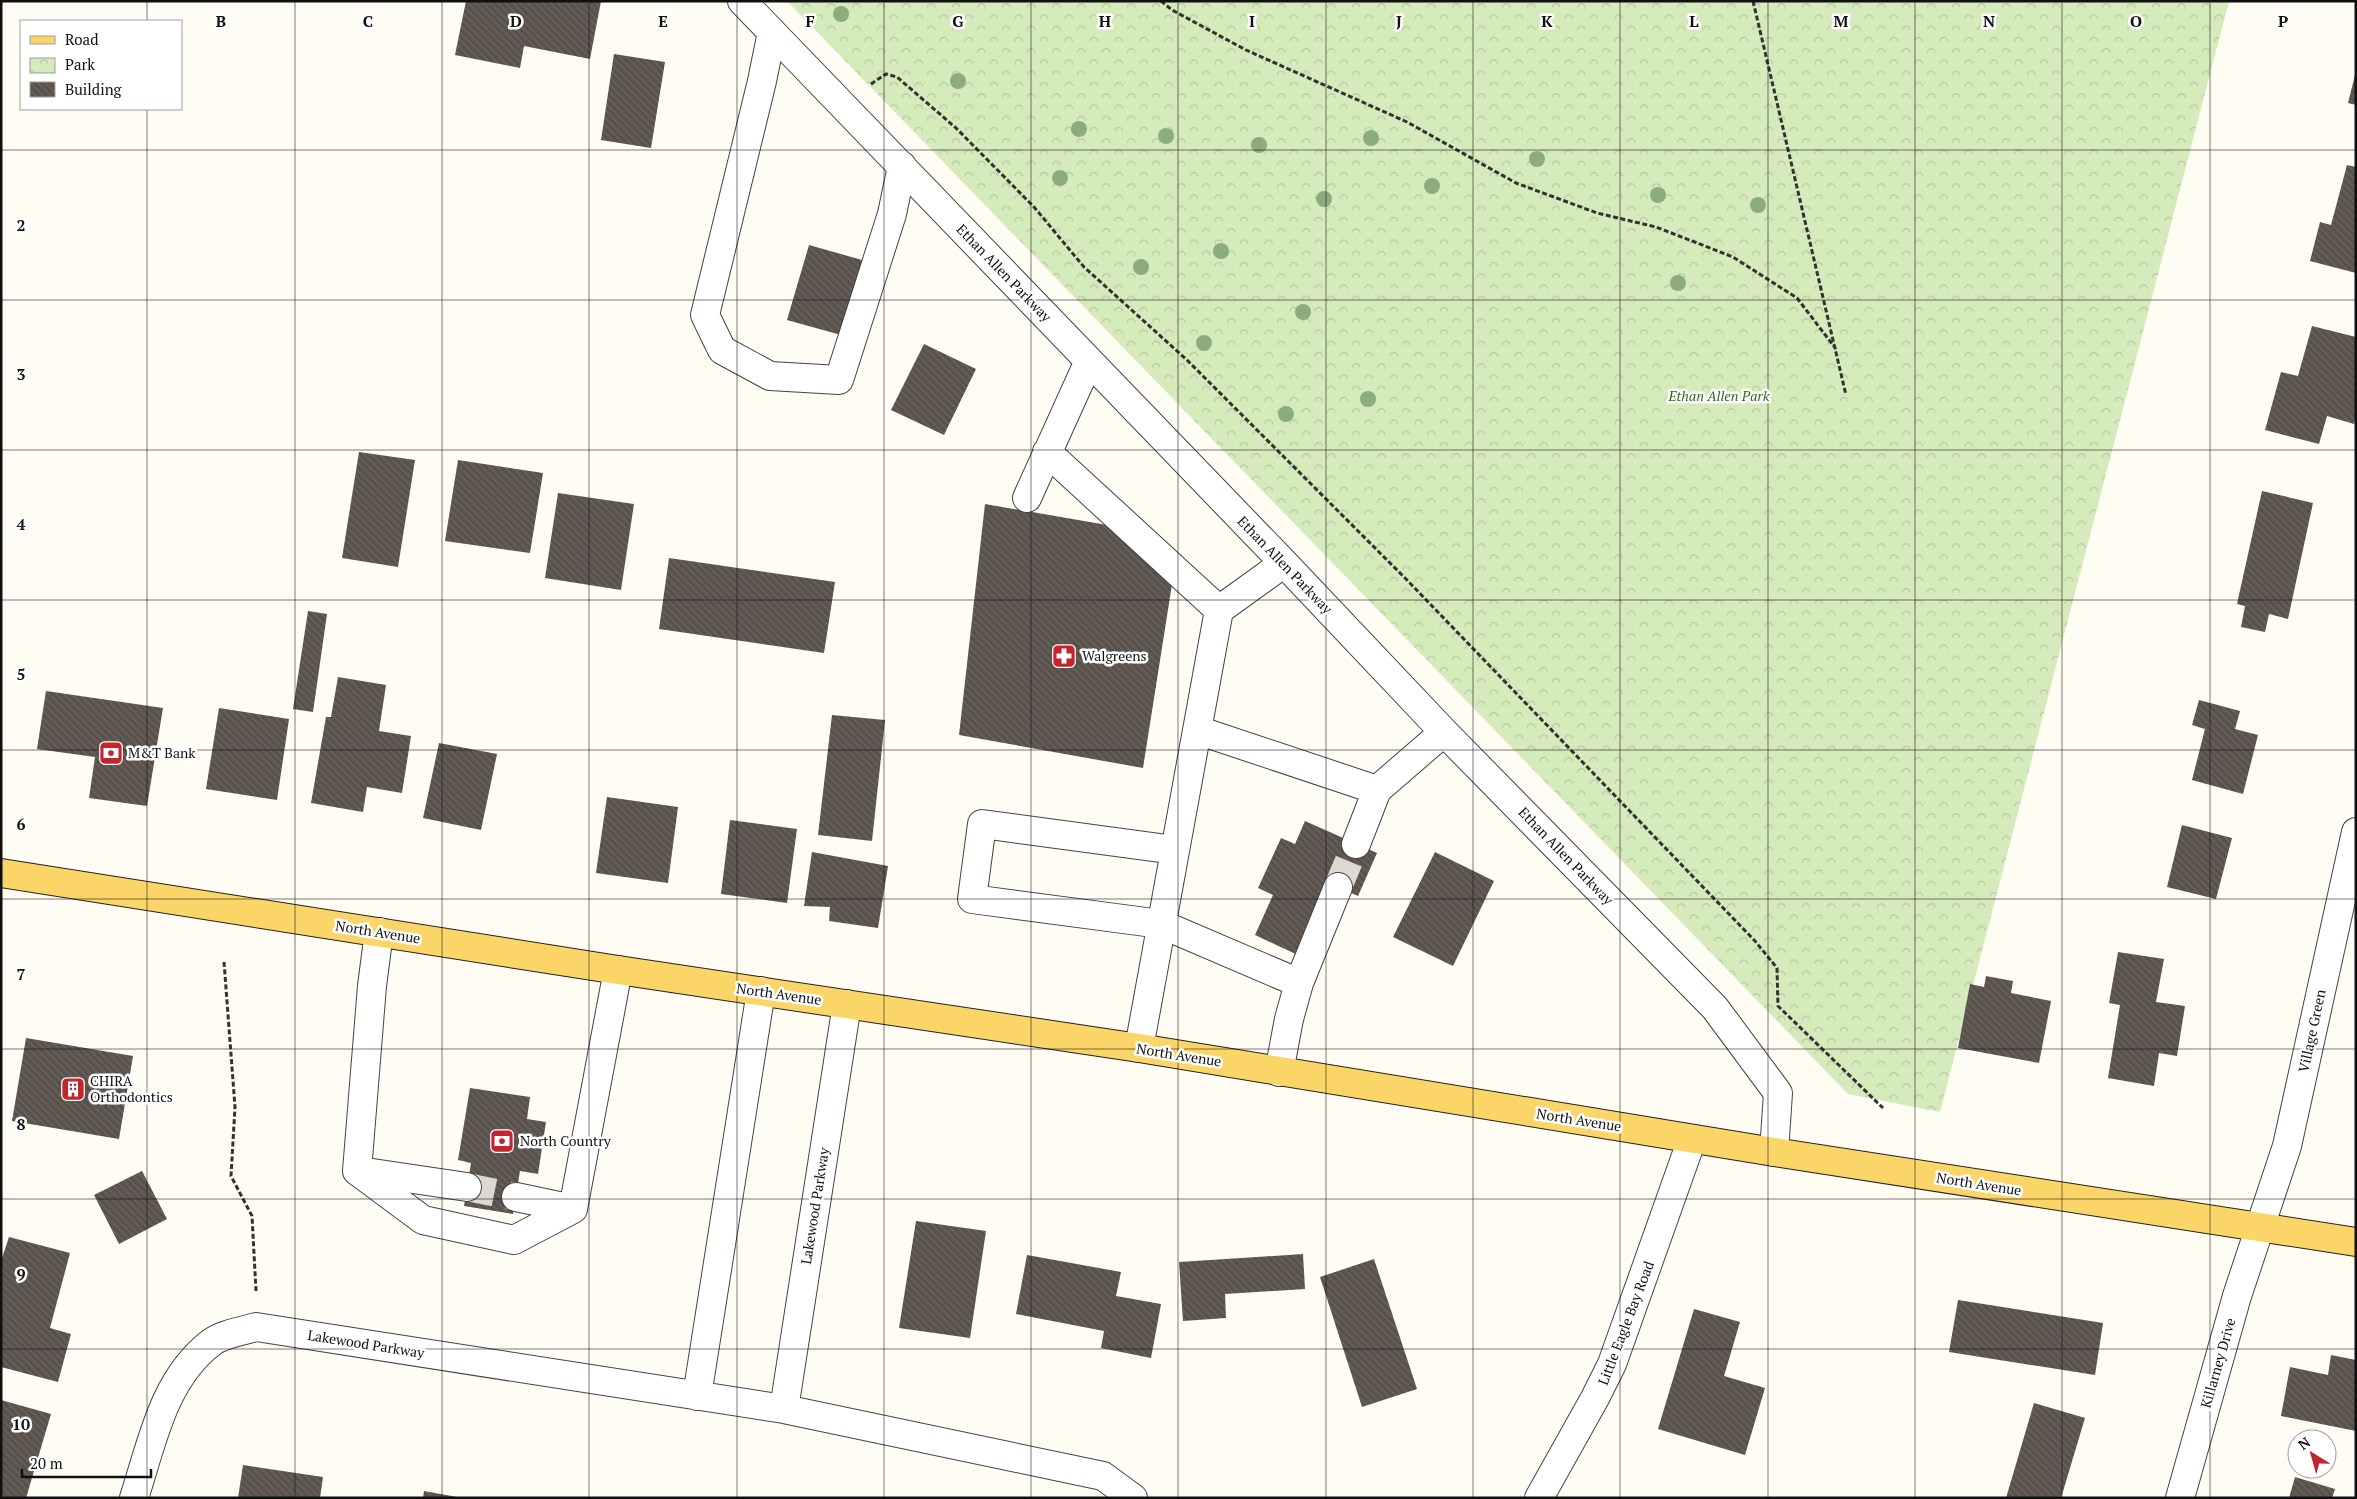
<svg xmlns="http://www.w3.org/2000/svg" width="2357" height="1499" font-family="'PT Serif',serif">
<style>
.park{fill:url(#park-crowns)}
.building{fill:url(#building-back-hatch)}
.lines{fill:none;stroke-linecap:round;stroke-linejoin:round}
.minor-tunnel{stroke:#dbd9d1;stroke-width:28;stroke-dasharray:28 14;stroke-linecap:butt}
.minor-casing{stroke:#434343;stroke-width:30}
.major-casing{stroke:#212121;stroke-width:30}
.path{stroke:#323232;stroke-width:3;stroke-dasharray:5 2.5;stroke-linecap:butt}
.minor{stroke:#fff;stroke-width:28}
.major{stroke:#fbd567;stroke-width:28}
.tree{fill:#8dac7e}
.grid{fill:none;stroke:#101010;stroke-width:1;stroke-opacity:0.55}
.labels{text-anchor:middle;stroke-width:5;stroke-linejoin:round;paint-order:stroke}
.street-label{font-size:14px;fill:#101010;stroke:#fff}
.park-label{font-size:14px;font-style:italic;fill:#2f6a1e;stroke:#fff}
.poi-label{font-size:14px;fill:#101010;stroke:#fff;text-anchor:start}
.grid-label{font-size:16px;text-anchor:middle;font-weight:bold;fill:#101010;stroke:#fff;stroke-width:5;stroke-linejoin:round;paint-order:stroke}
</style>
<defs>
<pattern id="park-crowns" width="20" height="18" patternUnits="userSpaceOnUse" patternTransform="scale(1.25)"><rect width="20" height="18" fill="#d5ebbb"/><path d="M2 6a3 3 0 1 1 6 0M12 15a3 3 0 1 1 6 0" fill="none" stroke="#b6c8a0"/></pattern>
<pattern id="building-back-hatch" width="6" height="6" patternUnits="userSpaceOnUse" patternTransform="scale(1.25)"><rect width="6" height="6" fill="#59514c"/><path d="M-1 5l2 2M0 0l6 6M5-1l2 2" fill="none" stroke="#6c6561"/></pattern>
</defs>
<rect width="100%" height="100%" fill="#fffcf3"/>
<path class="park" d="M787,1h1442l-289,1111 -92,-18z"/>
<path class="building" d="M466,1h135l-11,58 -66,-13 -4,22 -65,-13z
M614,54l51,8 -14,86 -50,-8z
M2355,75h1v30l-8,-2z
M2347,165l9,2v106l-46,-12 10,-39 11,3z
M809,245l53,15 -21,75 -54,-15z
M2312,326l44,11v79l-2,8 -27,-8 -8,28 -54,-14 16,-58 17,4z
M924,344l52,25 -32,66 -53,-25z
M359,452l56,8 -17,107 -56,-9z
M458,460l85,13 -13,80 -85,-12z
M2262,491l51,12 -25,116 -19,-5 -4,18 -24,-5 4,-21 -8,-2z
M558,493l76,11 -13,86 -76,-12z
M985,504l128,22 60,52 -30,190 -184,-33z
M669,558l166,24 -11,71 -165,-24z
M308,611l19,3 -14,98 -20,-3z
M338,677l48,8 -7,46 32,5 -9,57 -35,-6 -4,25 -52,-9 15,-86h5z
M46,691l117,17 -16,98 -58,-8 6,-41 -58,-8z
M2199,700l41,11 -5,18 23,6 -15,59 -51,-14 13,-51 -13,-4z
M219,708l70,11 -12,81 -71,-11z
M832,715l53,5 -13,121 -54,-6z
M439,743l58,11 -16,76 -58,-12z
M607,797l71,10 -10,76 -72,-10z
M730,820l67,9 -10,74 -66,-9z
M1305,821l72,32 -19,43 -20,-9 -36,70 -47,-22 18,-40 -15,-7 23,-50 14,6z
M2182,825l50,13 -16,61 -49,-12z
M812,852l76,14 -10,62 -49,-7 1,-14 -26,-1z
M1435,852l59,29 -41,85 -60,-29z
M2118,952l46,7 -8,43 29,4 -8,50 -18,-3 -5,33 -46,-8 12,-73 -11,-2z
M1986,976l27,5 -2,12 40,8 -12,62 -81,-15 12,-64 14,3z
M26,1038l107,18 -14,83 -107,-18z
M470,1088l60,9 -3,22 19,3 -8,52 -18,-3 -7,43 -49,-8 7,-43 -13,-3z
M142,1171l25,48 -48,25 -25,-49z
M916,1221l70,10 -16,107 -71,-10z
M9,1237l61,16 -20,75 21,6 -13,48 -57,-15v-106z
M1303,1254l2,35 -80,5 1,24 -43,3 -4,-59z
M1027,1255l94,17 -5,24 45,8 -10,54 -50,-10 3,-17 -88,-17z
M1374,1259l43,130 -55,18 -42,-130z
M1958,1300l145,23 -8,52 -146,-23z
M1694,1309l46,13 -16,54 41,12 -20,67 -87,-26z
M2331,1355l25,5v71l-75,-15 9,-49 38,8z
M1,1400l50,14 -25,84h-25z
M2034,1403l51,15 -24,80h-55z
M243,1465l80,12 -3,21h-82z
M2295,1477l40,12 -3,9h-43z
M424,1491l33,6 -1,1h-33z"/>
<g class="lines">
<path class="minor-tunnel" d="M1338,887l18,-43
M467,1187l49,10"/>
<g class="minor-casing">
<path id="minor" d="M742,1l542,562 160,169 271,276 63,85 -4,59
M772,32l-10,49 -57,234 17,35 48,26 69,4 53,-166 10,-48
M1047,452l172,158
M1027,498l62,-137
M1197,730l180,60 67,-58
M1356,844l21,-54
M1175,850l-193,-26 -10,75 189,25 138,59
M379,932l-7,54 -15,185 66,49 91,20 59,-31 45,-239
M1139,1048l80,-438 65,-47
M1279,1072l10,-53 10,-36 39,-96
M359,1171l108,16
M516,1197l57,12
M697,1396l64,-405
M784,1409l63,-405
M134,1498c18,-55 29,-119 78,-156 11,-8 31,-11 44,-15l528,82 319,67 30,22
M1539,1498l56,-100 17,-34 80,-225
M2180,1498l57,-202 50,-150 69,-314"/>
</g>
<g class="major-casing">
<path id="major" d="M1,873l617,97 521,78 635,104 582,90"/>
</g>
<path class="path" d="M1161,1l11,9 74,40 161,72 109,61 81,30 59,14 77,30 64,41 39,51
M1753,1l93,394
M871,84l15,-10 11,3 59,51 78,79 50,60 103,93 219,219 349,362 22,27 1,38 105,102
M224,962l11,145 -4,69 21,40 4,75"/>
<use href="#minor" class="minor"/>
<use href="#major" class="major"/>
</g>
<g class="tree">
<circle cx="841" cy="14" r="8"/>
<circle cx="958" cy="81" r="8"/>
<circle cx="1079" cy="129" r="8"/>
<circle cx="1166" cy="136" r="8"/>
<circle cx="1371" cy="138" r="8"/>
<circle cx="1259" cy="145" r="8"/>
<circle cx="1537" cy="159" r="8"/>
<circle cx="1060" cy="178" r="8"/>
<circle cx="1432" cy="186" r="8"/>
<circle cx="1658" cy="195" r="8"/>
<circle cx="1324" cy="199" r="8"/>
<circle cx="1758" cy="205" r="8"/>
<circle cx="1221" cy="251" r="8"/>
<circle cx="1141" cy="267" r="8"/>
<circle cx="1678" cy="283" r="8"/>
<circle cx="1303" cy="312" r="8"/>
<circle cx="1204" cy="343" r="8"/>
<circle cx="1368" cy="399" r="8"/>
<circle cx="1286" cy="414" r="8"/>
</g>
<path class="grid" d="M147,1v20M295,1v1497M442,1v1497M589,1v1497M737,1v1497M884,1v1497M1031,1v1497M1178,1v1497M1326,1v1497M1473,1v1497M1620,1v1497M1768,1v1497M1915,1v1497M2062,1v1497M2210,1v1497M147,109v1389M1,150h2355M1,300h2355M1,450h2355M1,600h2355M1,750h2355M1,899h2355M1,1049h2355M1,1199h2355M1,1349h2355"/>
<defs>
<g id="pharmacy-square" transform="scale(1.25)"><rect x="-9" y="-9" width="18" height="18" rx="4" fill="#c4242e" stroke="#fff"/><path d="M-2-6h4v4h4v4h-4v4h-4v-4h-4v-4h4Z" fill="#fff"/></g>
<g id="bank-square" transform="scale(1.25)"><rect x="-9" y="-9" width="18" height="18" rx="4" fill="#c4242e" stroke="#fff"/><path d="M-6-4H6V4H-6ZM0-2.3a2.3 2.3 0 1 0 0 4.6a2.3 2.3 0 1 0 0-4.6Z" fill="#fff"/></g>
<g id="building-square" transform="scale(1.25)"><rect x="-9" y="-9" width="18" height="18" rx="4" fill="#c4242e" stroke="#fff"/><path d="M-4-6H4V6H1V3H-1V6H-4ZM-2.5-4.3h1.7v1.8h-1.7ZM.8-4.3h1.7v1.8H.8ZM-2.5-1h1.7V.8h-1.7ZM.8-1h1.7V.8H.8Z" fill="#fff"/></g>
</defs>
<g fill-rule="evenodd">
<use href="#pharmacy-square" x="1064" y="656"/>
<use href="#bank-square" x="111" y="753"/>
<use href="#building-square" x="73" y="1089"/>
<use href="#bank-square" x="502" y="1141"/>
</g>
<g class="labels">
<g class="street-label">
<text transform="translate(1004 273) rotate(46)" y="5">Ethan Allen Parkway</text>
<text transform="translate(1285 565) rotate(46)" y="5">Ethan Allen Parkway</text>
<text transform="translate(1566 856) rotate(46)" y="5">Ethan Allen Parkway</text>
<text transform="translate(378 932) rotate(9)" y="5">North Avenue</text>
<text transform="translate(779 994) rotate(8)" y="5">North Avenue</text>
<text transform="translate(2312 1031) rotate(-78)" y="5">Village Green</text>
<text transform="translate(1179 1055) rotate(9)" y="5">North Avenue</text>
<text transform="translate(1579 1120) rotate(9)" y="5">North Avenue</text>
<text transform="translate(1979 1184) rotate(9)" y="5">North Avenue</text>
<text transform="translate(815 1206) rotate(-81)" y="5">Lakewood Parkway</text>
<text transform="translate(1626 1323) rotate(-69)" y="5">Little Eagle Bay Road</text>
<text transform="translate(366 1344) rotate(9)" y="5">Lakewood Parkway</text>
<text transform="translate(2218 1363) rotate(-74)" y="5">Killarney Drive</text>
</g>
<g class="park-label">
<text x="1719" y="401">Ethan Allen Park</text>
</g>
<g class="poi-label">
<text x="1082" y="661">Walgreens</text>
<text x="128" y="758">M&amp;T Bank</text>
<text x="90" y="1086">CHIRA<tspan x="90" dy="16">Orthodontics</tspan></text>
<text x="520" y="1146">North Country</text>
</g>
</g>
<g class="grid-label">
<text x="221" y="27">B</text>
<text x="368" y="27">C</text>
<text x="516" y="27">D</text>
<text x="663" y="27">E</text>
<text x="810" y="27">F</text>
<text x="958" y="27">G</text>
<text x="1105" y="27">H</text>
<text x="1252" y="27">I</text>
<text x="1399" y="27">J</text>
<text x="1547" y="27">K</text>
<text x="1694" y="27">L</text>
<text x="1841" y="27">M</text>
<text x="1989" y="27">N</text>
<text x="2136" y="27">O</text>
<text x="2283" y="27">P</text>
<text x="21" y="231">2</text>
<text x="21" y="380">3</text>
<text x="21" y="530">4</text>
<text x="21" y="680">5</text>
<text x="21" y="830">6</text>
<text x="21" y="980">7</text>
<text x="21" y="1130">8</text>
<text x="21" y="1280">9</text>
<text x="21" y="1430">10</text>
</g>
<rect width="2357" height="1499" fill="none" stroke="#101010" stroke-width="5"/>
<rect x="20" y="20" width="162" height="90" fill="#ffffff" stroke="#9f9f9f"/>
<rect x="30" y="36" width="25" height="8" fill="#fbd567" stroke="#9f9f9f"/>
<text x="65" y="45" font-size="15" fill="#101010">Road</text>
<rect x="30" y="58" width="25" height="15" fill="url(#park-crowns)" stroke="#9f9f9f"/>
<text x="65" y="70" font-size="15" fill="#101010">Park</text>
<rect x="30" y="82" width="25" height="15" fill="url(#building-back-hatch)" stroke="#9f9f9f"/>
<text x="65" y="95" font-size="15" fill="#101010">Building</text>
<g transform="translate(2312 1454) rotate(323)"><circle r="24" fill="#ffffff" stroke="#9f9f9f"/>
<path d="M0-4L9 19L0 12L-9 19Z" fill="#c4242e"/>
<text y="-8" font-size="14" font-weight="bold" text-anchor="middle" fill="#101010">N</text>
</g>
<path d="M22 1469v8h129v-8" fill="none" stroke="#101010" stroke-width="2.5"/>
<text x="30" y="1469" font-size="15" fill="#101010" stroke="#ffffff" stroke-width="4" paint-order="stroke">20 m</text>
</svg>
